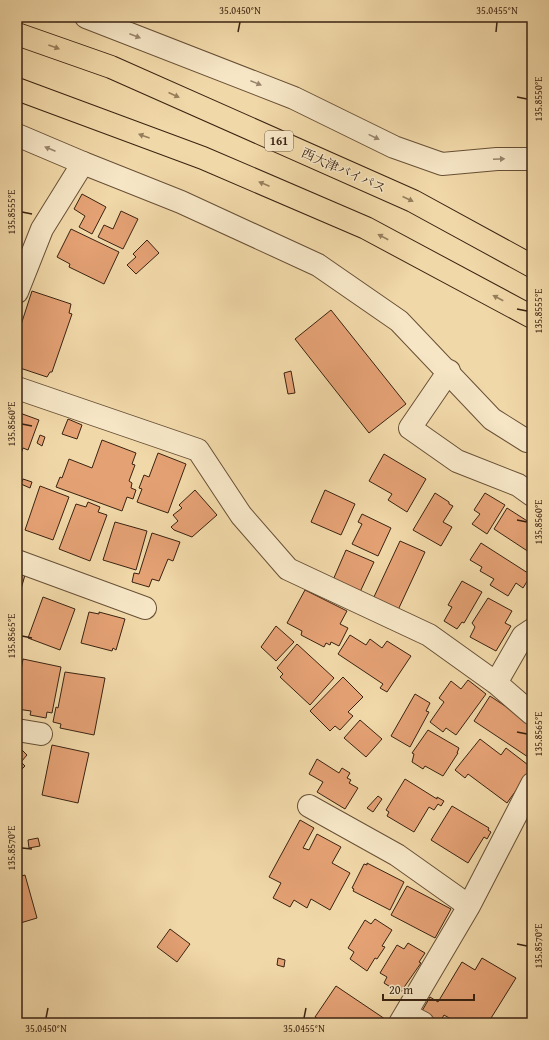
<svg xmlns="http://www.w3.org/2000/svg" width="549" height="1040" font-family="'Gentium Book Plus','Noto Serif JP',serif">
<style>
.building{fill:#e4a174;stroke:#3a2311}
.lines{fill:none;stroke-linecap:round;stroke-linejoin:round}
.minor-casing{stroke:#685037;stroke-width:24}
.tertiary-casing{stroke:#685037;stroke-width:24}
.trunk-casing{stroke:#3a2311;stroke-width:24}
.minor{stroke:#f6e6c6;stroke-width:22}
.tertiary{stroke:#f6e6c6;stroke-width:22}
.trunk{stroke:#f1d8a8;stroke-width:22}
.oneway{fill:#98846c}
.oneway2{fill:#967e5c}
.ticks{fill:none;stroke:#3a2311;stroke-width:1.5}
.labels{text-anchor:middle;stroke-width:3;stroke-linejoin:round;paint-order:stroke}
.shield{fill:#f6e6c6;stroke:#725e47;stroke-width:1}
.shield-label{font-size:12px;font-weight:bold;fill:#3a2311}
.street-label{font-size:13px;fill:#3a2311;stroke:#f6e6c6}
.neatline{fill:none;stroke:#3a2311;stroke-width:1.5}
.ticks-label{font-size:10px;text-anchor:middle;fill:#3a2311}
</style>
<rect width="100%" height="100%" fill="#f1d8a8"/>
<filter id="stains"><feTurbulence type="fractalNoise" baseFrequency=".005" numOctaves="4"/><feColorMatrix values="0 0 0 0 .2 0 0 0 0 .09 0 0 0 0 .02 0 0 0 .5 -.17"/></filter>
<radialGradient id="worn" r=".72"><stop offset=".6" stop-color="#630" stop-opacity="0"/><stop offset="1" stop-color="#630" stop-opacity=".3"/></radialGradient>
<path class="building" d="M82,194l24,13 -14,27 -13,-7 6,-11 -11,-7z
M121,211l17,8 -15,30 -25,-12 6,-12 9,4z
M71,229l48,23 -15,32 -35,-17 1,-3 -13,-7z
M147,240l12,13 -23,21 -9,-9 9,-8 -3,-3z
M32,291l39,13 -2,9 3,1 -20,58h-2l-3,5 -30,-10v-30z
M331,310l75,94 -37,29 -74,-94z
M291,371l4,22 -7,1 -4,-21z
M17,412l22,8 -11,30 -5,-2 -6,17z
M68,419l14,6 -5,14 -15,-5z
M40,435l5,2 -3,9 -5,-3z
M102,440l34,13 -4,11 3,1 -6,16 3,2 -1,5 5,2 -3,9 -6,-2 -5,14 -66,-24 4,-10 2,1 7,-19 23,9z
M158,453l28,11 -18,49 -31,-11 5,-13 -3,-1 5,-13 5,2z
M384,454l42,25 -19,33 -19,-12 4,-6 -23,-13z
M23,479l9,3 -2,6 -9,-4z
M40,486l29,11 -16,43 -28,-10z
M195,490l22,25 -25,22 -18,-7 -3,-3 7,-6 -5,-6 9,-7 -3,-3z
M325,490l30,14 -14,31 -30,-13z
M435,493l14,9v2l4,2 -10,16 9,5 -11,19 -28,-16z
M485,493l20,12 -18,29 -15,-10 8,-10 -6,-4z
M88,502l12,5 -2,5 9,3 -17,46 -31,-12 17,-45 10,3z
M507,508l25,16v30l-38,-25z
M362,514l29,14 -13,28 -26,-12 10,-20 -4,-2z
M115,522l32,9 -11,39 -33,-10z
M152,533l28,9 -7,19 -5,-2 -9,22 -7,-2 -3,8 -17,-5 2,-9 5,1z
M400,541l25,11 -27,58 -25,-11z
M481,543l50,32 -8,13 -7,-5 -8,13 -18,-11 4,-6 -14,-8 2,-4 -12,-7z
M346,550l28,12 -14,30 -27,-12z
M17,572l8,3 -8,28z
M462,581l20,11 -18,31 -2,-1 -5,7 -13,-8 8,-14 -4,-2z
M305,590l42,21 -7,13 8,4 -9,18 -8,-4 -1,3 -4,-2 -2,4 -23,-12 1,-4 -15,-8z
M43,597l32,12 -15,41 -32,-12z
M488,598l24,13 -7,12 6,3 -15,25 -26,-14 5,-10 -3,-4z
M89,612l10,2v-2l26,7 -9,31 -3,-2 -1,3 -31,-8z
M276,626l18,16 -18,19 -15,-14z
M350,635l16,10 4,-6 12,9 5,-7 24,15 -24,36 -7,-4 3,-4 -45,-30z
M297,644l37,34 -24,27 -30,-28 3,-3 -6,-6z
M23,659l38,8 -9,46 -5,-1 -1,6 -16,-3 1,-4 -14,-2v-16z
M65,672l40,6 -11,57 -34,-7 1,-4 -8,-2 3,-15 2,1z
M343,677l20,20 -15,15 5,4 -13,14 -5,-4 -5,5 -20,-20z
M468,680l18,14 -30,41 -10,-7 -3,4 -13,-10 14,-20 -5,-4 12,-17 10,8z
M415,694l15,9 -4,8 3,1 -19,35 -19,-11z
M490,696l42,28v26l-4,7 -54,-36z
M360,720l22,19 -16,18 -22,-19z
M428,730l31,18 -2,5h1l-15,23 -18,-10 -2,3 -11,-7 2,-8 -2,-1z
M480,739l21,16 5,-7 26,20 -25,35 -39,-29 -3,4 -10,-8z
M17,745l10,10 -6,7 4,4 -8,8z
M52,745l37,8 -11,50 -36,-8z
M317,759l22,14 3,-5 8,5 -3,5 4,2 -2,3 9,5 -13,21 -28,-17 6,-10 -14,-8z
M405,779l32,20v-2l7,4 -3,5 -3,-2 -4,6 -5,-3 -15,25 -27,-16 2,-4 -3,-2z
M378,796l4,3 -9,13 -6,-4z
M452,806l37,22 -1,2 3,2 -4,7 -3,-2 -16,26 -37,-23z
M300,820l14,8 -11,20 6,2 8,-16 24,13 -9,16 18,10 -20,37 -19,-11 -4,9 -13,-8 -4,7 -17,-9 8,-15 -12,-6z
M38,838l2,8 -11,2 -1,-8z
M367,863l37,19 -14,28 -37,-19 1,-2 -2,-1 12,-24 3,1z
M25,875l12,43 -20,6v-47z
M407,886l44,23 -16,29 -44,-23z
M375,919l17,11 -10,16 3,1 -8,12 -2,-1 -8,13 -17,-12 4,-7 -6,-4 17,-28 6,4z
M170,929l20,15 -13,18 -20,-15z
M408,943l17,10 -6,9 2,1 -21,30 -16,-10 3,-6 -7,-4 17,-28 7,4z
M278,958l7,2 -1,7 -7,-2z
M482,958l34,20 -28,45h-30l-14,-8 -4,7 -18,-11 8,-14 8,5 24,-40 13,8z
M336,986l52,35 -2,2h-61l-10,-6z
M532,1012v11h-7z"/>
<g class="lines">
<g class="minor-casing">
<path id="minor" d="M86,17l208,81 100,49 48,17 55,-5h35
M17,135l66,28 -41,66 -25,63
M449,371l-39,57 47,33 61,24 14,10
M17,388l181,62 43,65 47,54 141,66 67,48 36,31
M17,561l128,47
M496,683l27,-47 9,-6
M17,730l24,4
M309,806l88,49 72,51
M406,1014l17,9
M400,1023l69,-117 63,-122"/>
</g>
<g class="tertiary-casing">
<path id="tertiary" d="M83,163l98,39 137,63 81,56 93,98 35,22 5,1"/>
</g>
<g class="trunk-casing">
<path id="trunk" d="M17,34l94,33 302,134 119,65
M17,89l186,69 163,70 166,89"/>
</g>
<use href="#minor" class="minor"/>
<use href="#tertiary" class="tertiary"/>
<use href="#trunk" class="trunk"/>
</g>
<defs><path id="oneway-solid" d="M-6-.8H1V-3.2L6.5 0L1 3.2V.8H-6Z"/></defs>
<g class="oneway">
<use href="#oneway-solid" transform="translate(135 36) rotate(21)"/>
<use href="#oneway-solid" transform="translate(256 83) rotate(22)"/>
<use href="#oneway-solid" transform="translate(374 137) rotate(26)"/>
<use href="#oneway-solid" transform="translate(50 149) rotate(-157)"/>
<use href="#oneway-solid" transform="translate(499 159) rotate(-2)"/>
</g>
<g class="oneway2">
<use href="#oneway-solid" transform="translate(54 47) rotate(20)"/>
<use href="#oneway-solid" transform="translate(174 95) rotate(24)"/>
<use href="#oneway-solid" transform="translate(144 136) rotate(-160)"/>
<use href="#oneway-solid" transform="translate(264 184) rotate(-157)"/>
<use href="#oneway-solid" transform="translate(408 199) rotate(25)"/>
<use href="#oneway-solid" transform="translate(383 237) rotate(-152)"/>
<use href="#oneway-solid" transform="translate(498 298) rotate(-152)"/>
</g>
<path class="ticks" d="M238,32l2,-10M496,32l1,-10M517,97l10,2M22,212l10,2M517,309l10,2M22,424l10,2M517,520l10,2M22,636l10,2M517,732l10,2M22,848l10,1M517,944l10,2M46,1018l2,-10M304,1018l2,-10"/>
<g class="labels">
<rect class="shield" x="265" y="131" width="28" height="20" rx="3"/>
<g class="shield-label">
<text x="279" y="145">161</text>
</g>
<g class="street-label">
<text transform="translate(344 170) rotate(24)" y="5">西大津バイパス</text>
</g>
</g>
<rect width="549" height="1040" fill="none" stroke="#f1d8a8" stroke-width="44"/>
<path d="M383 994v6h91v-6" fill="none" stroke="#3a2311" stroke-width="2"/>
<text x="389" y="994" font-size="12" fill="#3a2311" stroke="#f6e6c6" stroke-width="3" paint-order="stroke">20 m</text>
<rect x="22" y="22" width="505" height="996" class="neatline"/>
<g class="ticks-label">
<text x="240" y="14">35.0450°N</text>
<text x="497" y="14">35.0455°N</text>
<text transform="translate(538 99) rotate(-90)" y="4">135.8550°E</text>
<text transform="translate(11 212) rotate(-90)" y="4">135.8555°E</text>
<text transform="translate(538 311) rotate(-90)" y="4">135.8555°E</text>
<text transform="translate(11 424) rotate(-90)" y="4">135.8560°E</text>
<text transform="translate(538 522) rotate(-90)" y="4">135.8560°E</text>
<text transform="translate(11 636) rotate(-90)" y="4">135.8565°E</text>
<text transform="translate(538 734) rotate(-90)" y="4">135.8565°E</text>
<text transform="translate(11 848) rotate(-90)" y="4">135.8570°E</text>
<text transform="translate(538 946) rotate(-90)" y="4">135.8570°E</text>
<text x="46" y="1032">35.0450°N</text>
<text x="304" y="1032">35.0455°N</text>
</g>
<rect width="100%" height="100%" filter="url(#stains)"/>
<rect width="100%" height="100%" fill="url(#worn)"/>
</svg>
